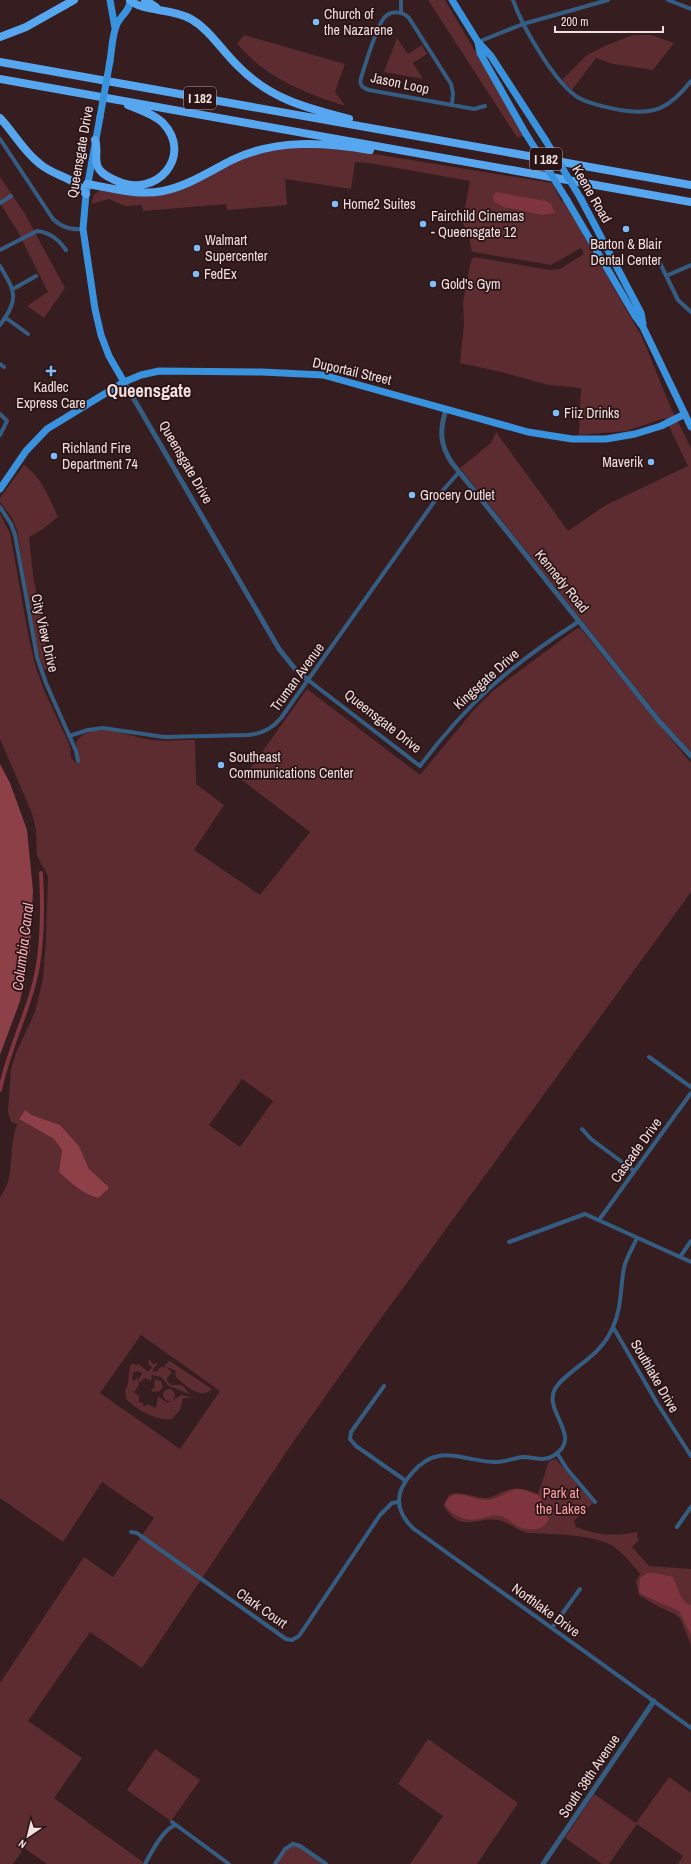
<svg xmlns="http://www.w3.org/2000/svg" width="691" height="1864" font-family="'Archivo Narrow',sans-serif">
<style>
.green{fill:#5c2c30;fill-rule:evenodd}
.forest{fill:#8e4048}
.water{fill:#80343d}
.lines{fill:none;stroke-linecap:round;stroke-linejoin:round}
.canal{stroke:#80343d;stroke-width:4}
.minor{stroke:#355d82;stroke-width:4}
.tertiary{stroke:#355d82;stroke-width:5}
.primary{stroke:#3992de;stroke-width:7}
.motorway{stroke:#57a7f0;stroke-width:8}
.primary-bridge{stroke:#3992de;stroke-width:7}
.poi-dot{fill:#7ebdf9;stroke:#2b1416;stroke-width:1.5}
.labels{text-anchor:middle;stroke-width:3.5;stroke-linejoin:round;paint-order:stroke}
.shield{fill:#2b1416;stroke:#b6a3a3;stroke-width:1}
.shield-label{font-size:13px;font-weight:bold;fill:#f1e0e0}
.poi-label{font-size:14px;fill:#f1e0e0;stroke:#2b1416;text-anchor:start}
.street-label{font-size:14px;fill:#f1e0e0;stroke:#2b1416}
.park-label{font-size:14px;fill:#fca1a7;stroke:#2b1416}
.water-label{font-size:15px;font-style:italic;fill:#f7b1b5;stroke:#2b1416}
.district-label{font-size:18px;font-weight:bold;fill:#f1e0e0;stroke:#2b1416}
</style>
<rect width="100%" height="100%" fill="#361d1f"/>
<path class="green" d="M428,0h17l80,136 -8,1z
M244,35l101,29 -10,28 10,14c-43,-14 -77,-27 -108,-62z
M633,35h18l23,8 -21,27 -40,-6 -17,-6 -24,32 -10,-10 25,-25 20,-10z
M397,38l11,16 14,-9 5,9 -14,9 10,16 -39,-7z
M307,147l55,5 190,31 10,19 2,-1 78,136 28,69 21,42v304l-27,-29 -204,-255 31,-25 5,-11 72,99 38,-26 82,-39 -23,-48 -39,13 -47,4 2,-47 -32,-3 -48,-13 -41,-9 4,-38 -1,-23 8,-42 3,-3 76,13 10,-1 24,-15 -3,-6 -30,17 -78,-13 -2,-2 -2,-16 -7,-12 8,-41 -101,-18 -14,-1 -4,27 -66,-10 2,26 -60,5 -1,-6 -83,7 -1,-6 -17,1 -16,-7 -18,5 3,-9 7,-6 43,7 125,-46z
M0,177l25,37 40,74 -21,30 -17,-12 21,-14 -31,-62 -17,-27z
M24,465c19,14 24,31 34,52l-18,14 -11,6 4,38 17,92 -6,3 -9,-27 -18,-113 -5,-12 -12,-16v-4z
M0,514l10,19 20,111 6,24 8,22 26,56 1,12 5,5h3l-3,-21c16,-22 49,-7 70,-3 16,3 33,1 49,1l1,44 28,21 -30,45 66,45 50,-63 -68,-52 65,-91 113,86 53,-64 21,-21 82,-61 4,-1 111,135v129l-317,436 -81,114 -151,226 -52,-36 -62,89 54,37 -28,40 89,64 -1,2h-95l-23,-16 -11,16h-13v-181l84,-126 29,20 41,-59 -52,-36 -39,60 -63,-44v-300c3,-6 7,-11 8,-17 5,-19 2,-38 9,-57l-6,-2 -3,-10 3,-43 5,-16 19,-41 8,-33 3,-40 2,-63 -11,-20 -1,-25 -4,-18 -32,-74zM242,1079l31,22 -33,46 -31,-22zM25,1110l7,5 28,10 19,21 10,23 6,6 11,8 -8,15 -5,-1 -34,-25 3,-22 -8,-11 -35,-20zM141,1335l79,56 -40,58 -80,-56z
M149,1359l5,6 2,-2 2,1 -5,5v2l3,1 5,-5h5l-2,-2 6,-4 42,28c-12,12 -27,-4 -36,-12l-1,-7 -9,-3 6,5 -5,6v3l4,4h11l8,9 4,2 -25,-10 -8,-9 -9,-2 -1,6 -6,-3 -6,5v-5l3,-4 -2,-2 -4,-1 -3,2 -1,6 1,2 5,-3 1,7 -5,7 5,4v6l4,1v3h3l1,-2 9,4 2,-12 9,7 15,-8 12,3h-11l-3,12 -8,9c-16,2 -35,-9 -46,-20l-1,-9c6,-9 2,-16 6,-26l9,1 8,7 4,-5 -4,-3z
M155,1379l6,2 2,6 -3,4 -8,1 -1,-3 3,-1z
M163 1395a6 6 0 1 1 12 0a6 6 0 1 1-12 0Z
M556,1459l37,44 -19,18 2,6c24,9 37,9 62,5l-1,5 2,3 -7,7 17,19 42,3v76l-11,-27 -5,-4 -16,-7 -20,-12 -3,-13 4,-8c-7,-9 -20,-25 -31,-30 -21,-10 -58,-10 -82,-11 -10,-3 -19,-11 -29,-13 -23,-4 -37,15 -55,-15l6,-10c12,-5 24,3 36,3 6,0 10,-3 15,-5 14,-7 25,-5 38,1l11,-33z
M428,1739l90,64 -41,61h-67l33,-48 -45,-32z
M155,1749l45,31 -29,41 -44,-31z
M669,1777l22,16v71h-13l5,-8 -46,-32 -28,40h-7l-37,-26 29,-44 42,29z
M292,1841l32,23h-48z"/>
<path class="forest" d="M0,764l10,19 17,47 6,61 -3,59 -10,51 -20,54z
M25,1110l7,5 28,10 19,21 10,23 19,17v3l-10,9c-14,-3 -28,-16 -39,-26l3,-22 -8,-11 -35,-20z"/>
<path class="water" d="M496,192l50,9 5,3 4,9 -13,2 -38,-8 -10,-5 -1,-6z
M516,1489l8,1 16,6 9,23c-6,13 -20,12 -32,7 -5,-3 -10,-8 -16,-10 -7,-2 -12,0 -18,2 -16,5 -29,-1 -38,-13 6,-21 28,-4 43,-5 10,-1 18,-8 28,-11z
M647,1573h8l18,4c5,10 6,20 14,27l4,1v30l-12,-24 -34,-15 -6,-4 1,-14z"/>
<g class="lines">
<path class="canal" d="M0,1090c7,-34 22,-65 32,-99 11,-35 11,-81 9,-118"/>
<path class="minor" d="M513,0c9,26 42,84 66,98 13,7 27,9 41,12 34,6 50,-2 71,-29
M668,0l23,9
M401,12v-12
M478,42l45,-18 85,-24
M452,105l1,-12 -2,-9 -42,-66c-7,-7 -18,-8 -25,0 -7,8 -19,47 -23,60 -2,7 1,10 8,12l105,19 11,-3
M0,139l53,80c8,8 19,11 30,10
M0,203l11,-7
M0,250l37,-19c12,1 22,9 29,19
M658,259l20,41 13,12
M0,266c16,27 19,33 0,59
M666,276l25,-11
M13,289l23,-13
M6,318l22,16
M0,364l4,3
M0,414l7,7 -7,14
M0,507l11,17 4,11 22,122 9,26 30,68 2,10
M308,680l112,86c47,-63 92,-102 158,-144
M69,736l19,-6 15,-2 61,9 84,-2c14,-1 24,-6 33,-17l158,-223 20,-23
M649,1057l42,30
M582,1129l9,10 43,32
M599,1220l92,-127
M637,1238c-4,9 -11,20 -13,30 -4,20 -2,40 -11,59 -5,12 -14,23 -24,31 -9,8 -31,22 -35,33 -9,23 30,47 -1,65 -9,6 -20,1 -30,1 -9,1 -18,5 -27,5 -33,0 -57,-21 -84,11 -7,8 -13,17 -13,27 0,12 6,21 15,29l277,199
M509,1242l76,-28 106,48
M680,1257l11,-16
M613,1327l44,76 34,53
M384,1386l-33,46 -1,7 6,7 50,35
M557,1453l10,16 28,33
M677,1527l14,-20
M131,1532l6,1 4,3 145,103 6,1 7,-4 81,-121 12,-12 7,-1
M552,1628l28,-39
M172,1822l57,42
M145,1864c6,-11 19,-37 31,-39
M275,1864l10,-15 8,-5 7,2 26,18"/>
<path class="tertiary" d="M124,382l155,267 17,21 12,10
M446,409c-6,20 -7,35 6,54l207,258 32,35
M543,1864l111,-163"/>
<path class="primary" d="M110,0l5,28
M452,0l26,42 13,14 55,85
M478,42l2,11 46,81
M110,61c2,-12 2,-26 7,-37 4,-9 14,-14 13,-24
M100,117l-14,77 -3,35 12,80 6,26 8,21 15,26
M581,199l60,114 2,11
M567,200l68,116 8,11 48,100
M0,489l26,-38 21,-22 77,-47 17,-7 18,-4 103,1 61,3 205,57 44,7h34l29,-5 26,-8 24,-12"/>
<path class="motorway" d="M130,0c12,12 43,8 61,19 19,11 31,32 47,47 32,33 68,42 111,53
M145,0l11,7
M0,37l26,-10 48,-27
M0,62l691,123
M0,79l691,123
M0,118c14,15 24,34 40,46 17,14 32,11 46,30
M95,140c4,9 -2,21 4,29 4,6 11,9 18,12 39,18 77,-25 46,-58 -9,-9 -23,-13 -35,-18
M87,184c25,4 51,12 76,7 25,-5 47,-20 69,-31 44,-21 91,-18 138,-10"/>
<path class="primary-bridge" d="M100,117l10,-56
M526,134l41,66
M546,141l35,58"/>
</g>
<g class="poi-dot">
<circle cx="316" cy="22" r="4"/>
<circle cx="335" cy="204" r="4"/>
<circle cx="423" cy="224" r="4"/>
<circle cx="626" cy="229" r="4"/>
<circle cx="197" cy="248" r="4"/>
<circle cx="196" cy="274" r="4"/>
<circle cx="433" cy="284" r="4"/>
<path d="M49 365h4v4h4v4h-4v4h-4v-4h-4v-4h4z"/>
<circle cx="556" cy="413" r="4"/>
<circle cx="54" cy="456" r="4"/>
<circle cx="651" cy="462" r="4"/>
<circle cx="412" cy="495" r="4"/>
<circle cx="221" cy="765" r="4"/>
</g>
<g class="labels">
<g class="shield">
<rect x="184" y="87" width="32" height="22" rx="3"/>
<rect x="530" y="148" width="32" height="22" rx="3"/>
</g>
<g class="shield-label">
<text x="200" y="103">I 182</text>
<text x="546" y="164">I 182</text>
</g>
<g class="poi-label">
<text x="324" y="19">Church of<tspan x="324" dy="16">the Nazarene</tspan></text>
<text x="343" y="209">Home2 Suites</text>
<text x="431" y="221">Fairchild Cinemas<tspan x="431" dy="16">- Queensgate 12</tspan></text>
<text x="205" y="245">Walmart<tspan x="205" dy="16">Supercenter</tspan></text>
<text x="626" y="249" text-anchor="middle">Barton &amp; Blair<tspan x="626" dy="16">Dental Center</tspan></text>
<text x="204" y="279">FedEx</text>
<text x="441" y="289">Gold's Gym</text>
<text x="51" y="392" text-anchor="middle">Kadlec<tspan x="51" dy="16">Express Care</tspan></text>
<text x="564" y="418">Fiiz Drinks</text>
<text x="62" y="453">Richland Fire<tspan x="62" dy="16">Department 74</tspan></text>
<text x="643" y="467" text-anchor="end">Maverik</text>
<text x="420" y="500">Grocery Outlet</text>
<text x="229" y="762">Southeast<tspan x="229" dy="16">Communications Center</tspan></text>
</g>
<g class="street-label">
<text transform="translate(400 83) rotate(12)" y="5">Jason Loop</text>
<text transform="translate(80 152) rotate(-80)" y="5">Queensgate Drive</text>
<text transform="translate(592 194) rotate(60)" y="5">Keene Road</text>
<text transform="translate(352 371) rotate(13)" y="5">Duportail Street</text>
<text transform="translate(186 462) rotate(60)" y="5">Queensgate Drive</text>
<text transform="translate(562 581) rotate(51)" y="5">Kennedy Road</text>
<text transform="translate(45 633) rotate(77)" y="5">City View Drive</text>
<text transform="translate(297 677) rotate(-54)" y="5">Truman Avenue</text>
<text transform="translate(486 679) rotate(-42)" y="5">Kingsgate Drive</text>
<text transform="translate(383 721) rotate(38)" y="5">Queensgate Drive</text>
<text transform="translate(636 1150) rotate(-54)" y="5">Cascade Drive</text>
<text transform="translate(655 1376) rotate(60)" y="5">Southlake Drive</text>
<text transform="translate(262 1608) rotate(35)" y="5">Clark Court</text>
<text transform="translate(546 1610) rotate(36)" y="5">Northlake Drive</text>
<text transform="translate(589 1776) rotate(-56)" y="5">South 38th Avenue</text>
</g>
<g class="park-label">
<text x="561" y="1498">Park at<tspan x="561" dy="16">the Lakes</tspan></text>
</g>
<g class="water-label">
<text transform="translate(23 947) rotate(-83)" y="5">Columbia Canal</text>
</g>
<g class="district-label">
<text x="149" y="397">Queensgate</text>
</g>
</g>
<g transform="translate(28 1836) rotate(215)" stroke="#2b1416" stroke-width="3" paint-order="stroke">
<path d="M0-3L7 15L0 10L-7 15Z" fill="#f1e0e0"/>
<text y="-6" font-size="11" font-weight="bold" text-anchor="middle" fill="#f1e0e0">N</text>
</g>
<path d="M555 26v6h108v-6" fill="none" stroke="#f1e0e0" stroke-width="2"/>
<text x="561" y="26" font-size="12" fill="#f1e0e0" stroke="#2b1416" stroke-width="3" paint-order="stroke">200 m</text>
</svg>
